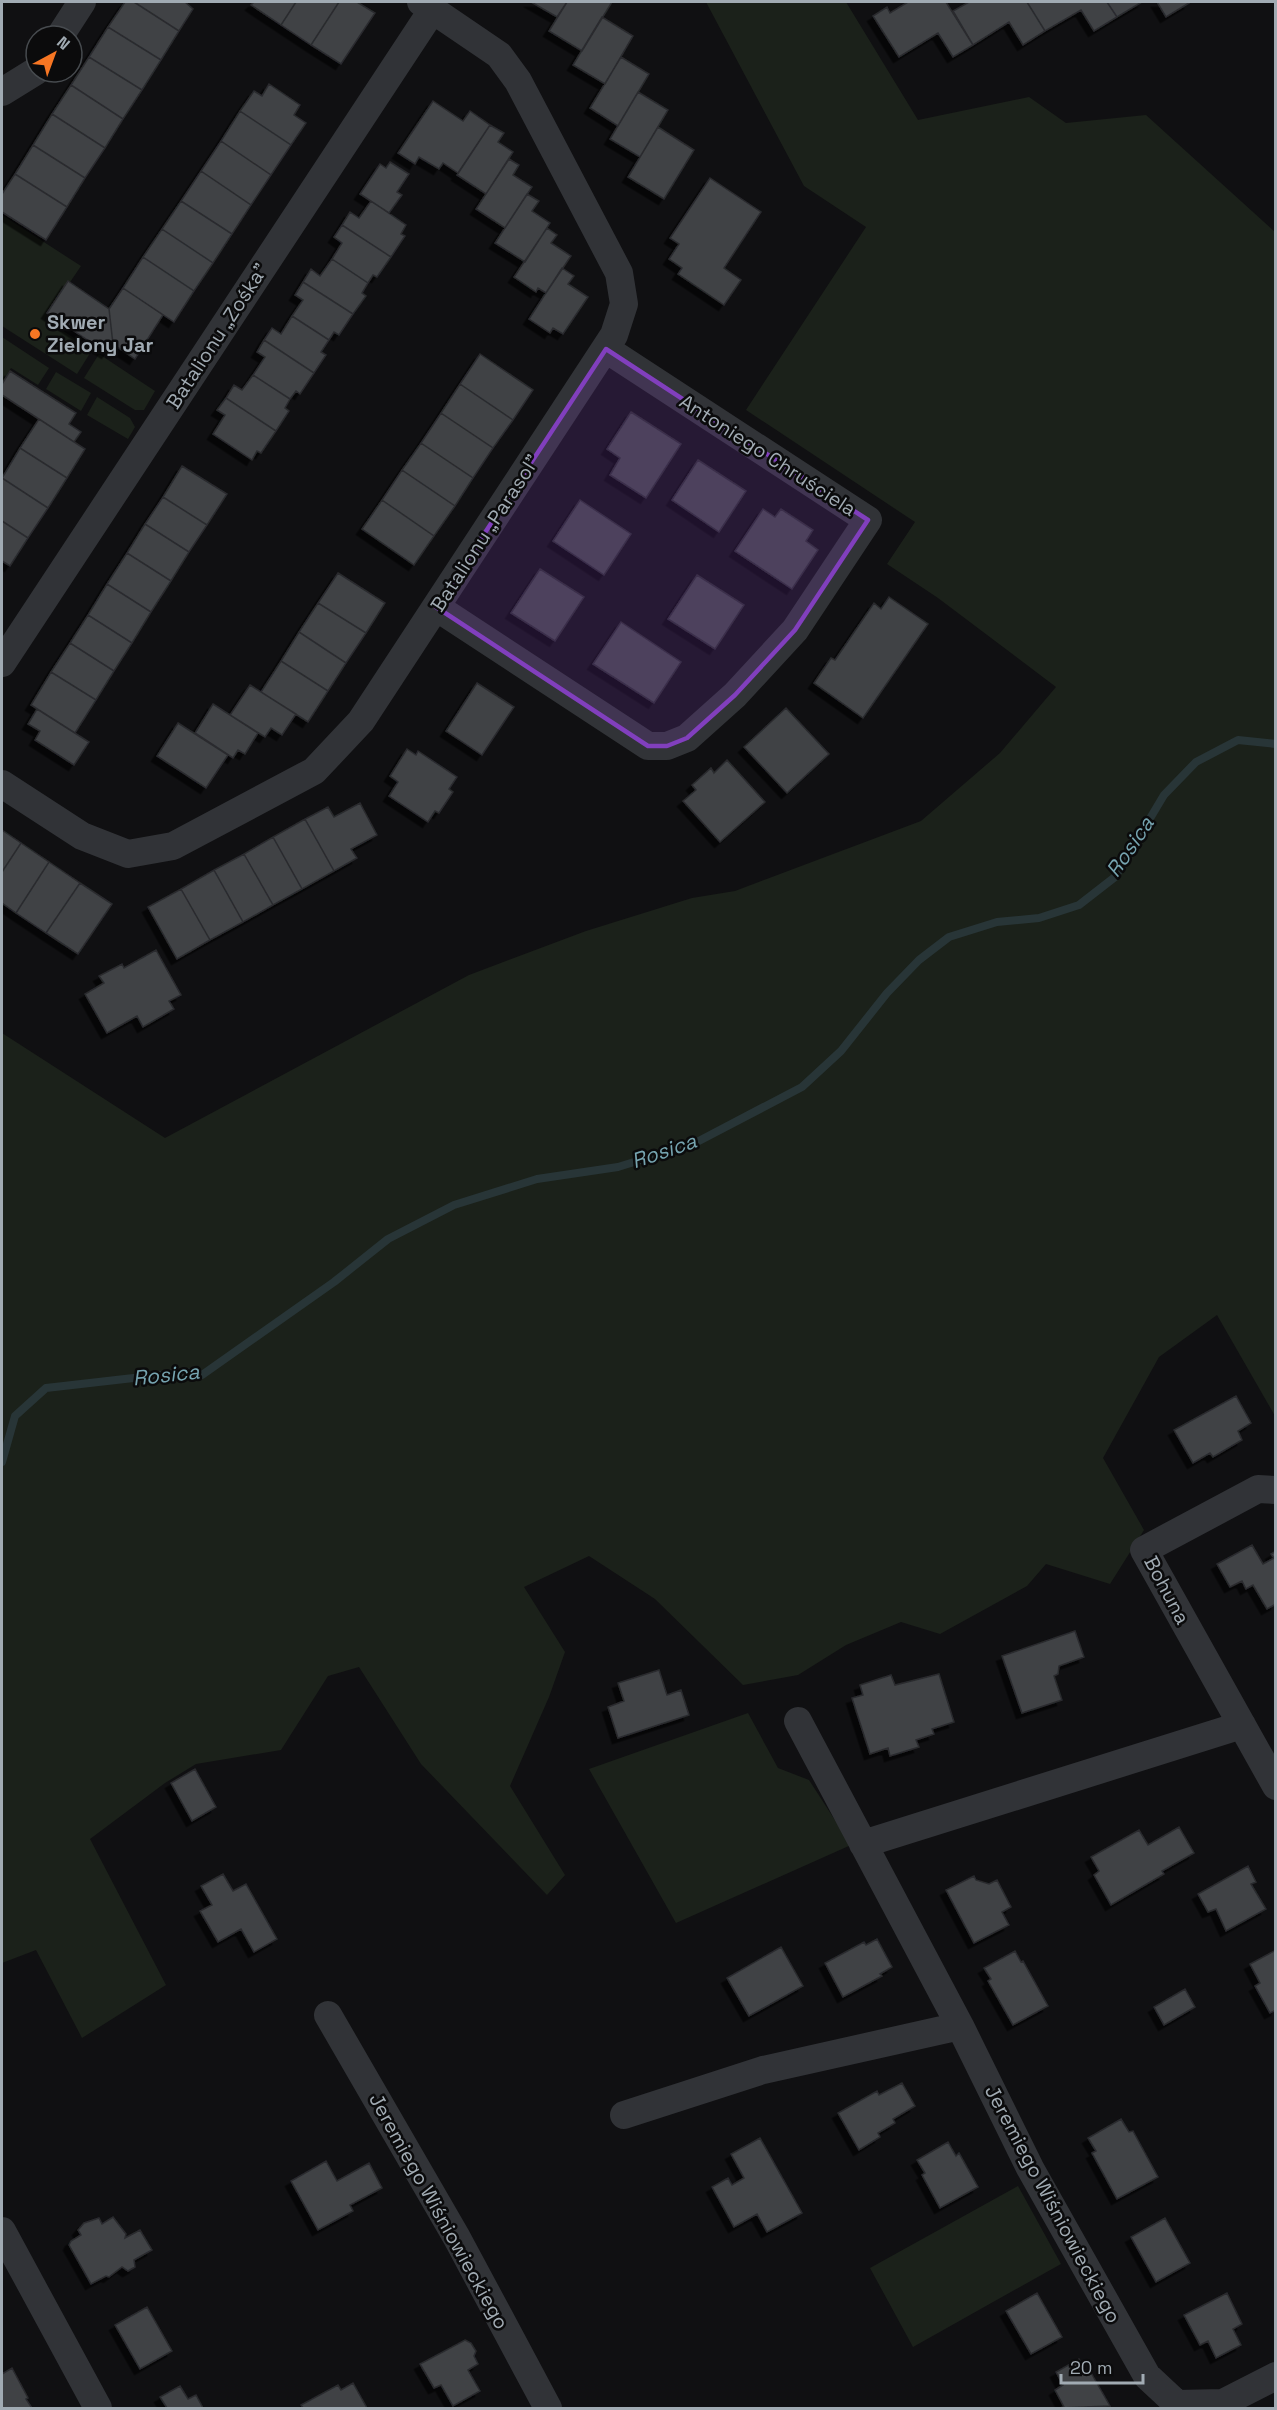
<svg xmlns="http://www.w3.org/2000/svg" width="1277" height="2410" font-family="'Space Grotesk',sans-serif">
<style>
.green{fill:#1b211a}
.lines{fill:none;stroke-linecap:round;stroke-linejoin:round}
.stream{stroke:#283537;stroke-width:8}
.building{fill:#3f4245;stroke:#2a2b2e;stroke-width:1.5;filter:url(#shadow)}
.minor{stroke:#313337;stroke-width:28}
.marked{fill:#813fbd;fill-opacity:0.2;stroke:#813fbd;stroke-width:4.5;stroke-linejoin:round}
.poi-dot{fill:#f77623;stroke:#0b0b0c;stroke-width:2}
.labels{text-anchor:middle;stroke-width:5;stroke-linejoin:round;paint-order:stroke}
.poi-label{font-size:20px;font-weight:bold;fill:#a1abb3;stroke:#0b0b0c;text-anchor:start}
.street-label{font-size:20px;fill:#a1abb3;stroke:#0b0b0c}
.water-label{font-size:21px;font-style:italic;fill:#76a4b0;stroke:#0b0b0c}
</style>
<defs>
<filter id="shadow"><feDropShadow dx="-5.5" dy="5.5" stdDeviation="0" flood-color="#0009"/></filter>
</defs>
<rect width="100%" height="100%" fill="#101012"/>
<path class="green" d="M706,2h140l72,118 111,-23 37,26 80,-8 129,117v1184l-58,-101 -58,42 -56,101 41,72 -34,54 -64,-20 -19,22 -87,48 -39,-12 -55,23 -48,30 -55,10 -88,-86 -66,-43 -65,31 41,65 -16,45 -39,89 55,89 -18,20 -126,-131 -62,-97 -31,9 -47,74 -85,14 -31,19 -75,56 76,146 -84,53 -46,-88 -34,13v-930l163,105 304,-163 117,-44 106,-33 43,-7 186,-70 79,-68 56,-66 -118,-89 -51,-34 28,-42 -169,-112 120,-183 -62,-41z
M2,215l79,51 -36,53 47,31 -15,24 -75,-48z
M2,337l47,31 -11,17 -27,-17 -9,15z
M99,354l56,37 -11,19h-9l-51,-32z
M56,372l35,21 -10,18 -35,-22z
M97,397l33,21 5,9 -7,12 -41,-24z
M748,1713l30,55 31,12 42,65 -175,78 -87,-154z
M1018,2186l43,78 -148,83 -43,-79z"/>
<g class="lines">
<path class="stream" d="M2,1462l13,-46 31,-28 140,-16 16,3 132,-93 54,-43 66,-34 83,-26 81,-12 77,-24 107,-56 39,-36 46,-58 32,-33 30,-23 48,-15 42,-4 40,-13 36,-28 49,-82 32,-33 42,-22 38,4"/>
</g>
<path class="building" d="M125,2h9l45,29 -18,29 -53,-33z
M134,2h51l8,7 -14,22z
M254,2h42l-15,23 -30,-20z
M296,2h43l-28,43 -30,-20z
M339,2h18l18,11 -34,51 -30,-19z
M531,2h36l-10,15z
M567,2h45l-30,49 -33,-20z
M908,2h38l27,43 -20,12 -15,-24 -39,24 -26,-41 14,-9 3,6z
M969,2h58l18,29 -22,14 -14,-23 -36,23 -20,-34z
M1027,2h80l10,15 -23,14 -13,-21 -36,21z
M1107,2h35l-25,15z
M1157,2h31l1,1 -23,14z
M602,17l31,19 -28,48 -32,-19z
M108,27l53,33 -19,30 -53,-33z
M89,57l53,33 -19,29 -52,-34z
M621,57l28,17 -31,52 -28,-18z
M269,84l31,21 -6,10 12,8 -15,22 -51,-34 14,-20 8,5z
M71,85l52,34 -18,29 -53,-34z
M638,92l30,18 -28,47 -30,-18z
M433,101l30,20 7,-10 20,14 -32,48 -15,-10 -4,6 -20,-12 -4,7 -17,-11z
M240,111l51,34 -20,30 -50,-34z
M52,114l53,34 -20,30 -52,-33z
M490,125l14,8 -6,9 15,10 -27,42 -29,-19z
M658,127l36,23 -30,49 -36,-22z
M221,141l50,34 -20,30 -50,-34z
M33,145l52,33 -18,29 -52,-33z
M509,159l10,6 -6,10 19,12 -27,41 -29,-19z
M390,162l19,12 -12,18 5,3 -13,18 -29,-19 20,-30 6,4z
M201,171l50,34 -19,29 -51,-33z
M15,174l52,33 -21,33 -44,-28v-18z
M710,178l51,34 -37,56 17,12 -17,25 -46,-31 4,-6 -13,-9 10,-15 -9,-6z
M527,194l12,7 -7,10 18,12 -25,39 -30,-19z
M181,201l51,33 -19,29 -51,-34z
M371,201l35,24 -5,9 4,2 -14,21 -49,-32 8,-13 9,6z
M342,225l49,32 -14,20 -4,-2 -5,8 -36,-24 10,-16 -8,-6z
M547,228l10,7 -6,8 20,13 -25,37 -8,-5 -2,4 -22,-15z
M162,229l51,34 -19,28 -51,-34z
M143,257l51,34 -20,31 -51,-34z
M332,259l36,24 -6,10 4,3 -13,18 -50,-32 8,-13 9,7z
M562,268l12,8 -6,8 20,13 -25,37 -10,-6 -3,5 -21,-14z
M68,281l41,28 4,35 -6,9 -60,-40z
M303,282l50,32 -14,21 -5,-3 -5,8 -37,-24 11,-16 -8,-5z
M123,288l40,27 -28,44 -22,-15 -4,-35z
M292,316l37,24 -8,12 5,3 -12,18 -50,-33 8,-12 9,6z
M264,340l50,33 -14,21 -4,-3 -6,8 -37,-24 12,-18 -8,-5z
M480,354l53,36 -20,30 -53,-36z
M10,371l66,42 -7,11 12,8 -7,10 -72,-47v-11z
M253,375l37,24 -5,9 4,3 -13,20 -50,-33 8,-13 8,5z
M460,384l53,36 -20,28 -52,-35z
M226,398l50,33 -15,22 -4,-2 -5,9 -39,-26 12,-19 -8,-5z
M631,412l50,32 -35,54 -36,-23 10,-17 -13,-9z
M441,413l52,35 -20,30 -52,-35z
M39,419l46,30 -18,29 -47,-30z
M421,443l52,35 -18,28 -53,-36z
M20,448l47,30 -19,30 -46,-30z
M698,460l48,31 -27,41 -47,-32z
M182,466l45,28 -20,31 -44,-28z
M402,470l53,36 -21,30 -52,-36z
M2,478l46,30 -20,30 -26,-17z
M163,497l44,28 -18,27 -44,-28z
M382,500l52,36 -20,29 -52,-36z
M580,500l51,34 -27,41 -51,-34z
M763,509l12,8 6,-8 32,21 -7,11 12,9 -26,39 -57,-38z
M2,521l26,17 -18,28 -8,-5z
M145,524l44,28 -18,29 -44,-28z
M127,553l44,28 -20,31 -44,-28z
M540,569l44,28 -29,44 -44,-28z
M338,573l47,30 -19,30 -48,-30z
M697,575l47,30 -29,44 -47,-30z
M107,584l44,28 -19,31 -44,-28z
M889,597l39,27 -65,94 -49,-35 17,-25 4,2 39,-57 7,6z
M318,603l48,30 -20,30 -47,-31z
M88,615l44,28 -18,28 -44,-28z
M621,622l60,40 -27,41 -61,-39z
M299,632l47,31 -18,28 -47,-30z
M70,643l44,28 -18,29 -45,-28z
M281,661l47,30 -20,31 -47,-30z
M51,672l45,28 -21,33 -44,-28z
M477,683l37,24 -32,48 -36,-24z
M250,685l46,29 -14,21 -11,-7 -6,9 -35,-22z
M213,704l45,29 -13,21 -7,-4 -5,8 -38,-25z
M786,708l43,46 -42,39 -43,-46z
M37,709l52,33 -15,23 -39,-25 5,-9 -12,-7z
M178,723l50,32 -22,33 -49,-32z
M407,749l9,6 2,-4 39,26 -8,12 4,3 -14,21 -4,-2 -7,11 -39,-26 9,-14 -8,-6z
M727,760l38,42 -45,40 -37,-41 13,-11 -4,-5 19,-17 3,5z
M360,803l17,32 -26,14 6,9 -23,13 -29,-52 23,-12 6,10z
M305,819l29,52 -32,18 -29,-52z
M2,830l19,13 -19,29z
M273,837l29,52 -29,16 -29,-51z
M21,843l28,19 -33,51 -14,-10v-31z
M244,854l29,51 -30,17 -29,-52z
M49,862l31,21 -34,50 -30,-20z
M214,870l29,52 -33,18 -29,-51z
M80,883l32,21 -34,50 -32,-21z
M181,889l29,51 -33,19 -29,-52z
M156,950l25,45 -12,6 5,8 -31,18 -6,-11 -30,17 -22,-39 19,-11 -5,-7 23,-12 2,4z
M1236,1396l15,27 -13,8 4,9 -29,17 -3,-4 -17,10 -19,-33z
M1252,1545l11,19 11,-6 -3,-4 5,-3v53l-9,5 -14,-24 -7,4 -4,-8 -12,6 -13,-23z
M1075,1631l9,26 -25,9 -1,8 -4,2 8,24 -40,13 -20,-57z
M659,1670l8,25 14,-5 8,25 -71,23 -10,-31 16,-6 -6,-18z
M939,1674l15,48 -22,7 2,5 -18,6 3,7 -29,9 -2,-8 -18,6 -18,-56 11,-3 -3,-10 31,-10 4,10z
M195,1769l21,38 -24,14 -21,-38z
M1179,1827l15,26 -32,18 2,3 -53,31 -17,-30 5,-4 -8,-14 48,-27 9,15z
M1248,1866l8,16 -5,2 15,25 -40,22 -10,-22 -8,3 -10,-18z
M223,1874l10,17 13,-7 31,55 -23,13 -13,-23 -23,13 -18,-31 12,-6 -11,-19z
M974,1876l2,4 13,4 8,-4 14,27 -9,5 7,13 -35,18 -28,-53z
M877,1939l15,28 -12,7 2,2 -39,21 -18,-34 39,-21 2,3z
M781,1947l22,39 -54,30 -22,-38z
M1276,1950v60l-6,3 -15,-27 5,-3 -10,-19z
M1015,1951l6,11 2,-1 25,45 -35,19 -25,-44 3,-2 -7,-11z
M1185,1989l10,18 -31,18 -10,-18z
M902,2083l13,23 -22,13 2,4 -17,10 2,4 -21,13 -21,-37 39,-22 2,4z
M1121,2119l8,13 4,-1 25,46 -41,22 -25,-46 4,-2 -8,-13z
M760,2138l42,75 -35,19 -10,-18 -23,13 -22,-40 16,-9 4,7 12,-7 -13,-24z
M948,2142l8,14 3,-3 19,34 -38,21 -18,-33 3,-2 -8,-13z
M326,2161l11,20 32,-18 13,25 -32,17 3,6 -35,19 -27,-49z
M113,2217l13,17 -1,4 15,-8 12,20 -18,10 1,7 -7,4 -6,-4 -13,10 -3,-1 -15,8 -22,-39 2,-4 10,-6 -3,-5 6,-7 15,-5 3,6z
M1165,2218l25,45 -34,19 -25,-45z
M1037,2293l25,44 -31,17 -25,-43z
M1227,2293l15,31 -9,5 8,16 -25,13 -8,-17 -8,4 -16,-30z
M147,2307l25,44 -32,18 -25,-44z
M465,2340l6,3 5,8 -2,5 4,8 -10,6 12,21 -27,15 -12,-21 -7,3 -14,-24z
M1079,2359l7,13 4,-1 20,35 -50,2 4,-1 -9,-17 8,-5 -7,-13z
M12,2368l16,30 -2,1 6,9h-30v-34z
M353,2383l14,25h-64l-2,-3 37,-20 3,5z
M180,2386l8,13 8,-4 7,13h-36l-7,-11z"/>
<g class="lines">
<path class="minor" d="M60,36l22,-34
M2,92l34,-21
M436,607l212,139h19l20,-8 48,-43 60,-65 73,-110 -262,-171
M2,663l431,-654
M2,784l80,52 46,18 45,-8 141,-75 47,-50 253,-386 10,-31 -5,-31 -101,-192 -19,-26 -78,-53
M1276,1490l-18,-1 -114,61 132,236
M798,1721l162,305 70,142 117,208 30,28 46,-1 53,-27
M863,1844l379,-119
M328,2015l129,223 91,170
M624,2115l139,-45 197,-44
M2,2231l96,177"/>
</g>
<path class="marked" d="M606,349l262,171 -73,110 -60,65 -48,43 -20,8h-19l-212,-139z"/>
<circle class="poi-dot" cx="35" cy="334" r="6"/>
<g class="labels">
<g class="poi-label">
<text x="47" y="329">Skwer<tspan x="47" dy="23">Zielony Jar</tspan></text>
</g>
<g class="street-label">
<text transform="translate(217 336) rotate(-57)" y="7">Batalionu „Zośka”</text>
<text transform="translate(768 455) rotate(33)" y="7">Antoniego Chruściela</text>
<text transform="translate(485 533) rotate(-57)" y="7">Batalionu „Parasol”</text>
<text transform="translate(1167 1590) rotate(62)" y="7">Bohuna</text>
<text transform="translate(1053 2204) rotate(62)" y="7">Jeremiego Wiśniowieckiego</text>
<text transform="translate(439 2211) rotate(61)" y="7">Jeremiego Wiśniowieckiego</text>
</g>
<g class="water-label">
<text transform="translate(1130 847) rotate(-56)" y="7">Rosica</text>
<text transform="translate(664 1151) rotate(-19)" y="7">Rosica</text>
<text transform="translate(166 1375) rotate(-6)" y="7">Rosica</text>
</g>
</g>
<rect width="1277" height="2410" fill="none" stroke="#a1abb3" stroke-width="6"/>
<g transform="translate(54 54) rotate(41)"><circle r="28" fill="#0b0b0c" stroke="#474b4f" stroke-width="1.5"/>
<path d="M0-4.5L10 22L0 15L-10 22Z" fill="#f77623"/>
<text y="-9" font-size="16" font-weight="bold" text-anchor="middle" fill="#a1abb3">N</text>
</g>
<path d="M1061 2374v9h82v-9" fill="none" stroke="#a1abb3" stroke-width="3"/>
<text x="1070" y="2374" font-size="18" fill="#a1abb3" stroke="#0b0b0c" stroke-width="4.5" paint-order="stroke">20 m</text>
</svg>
